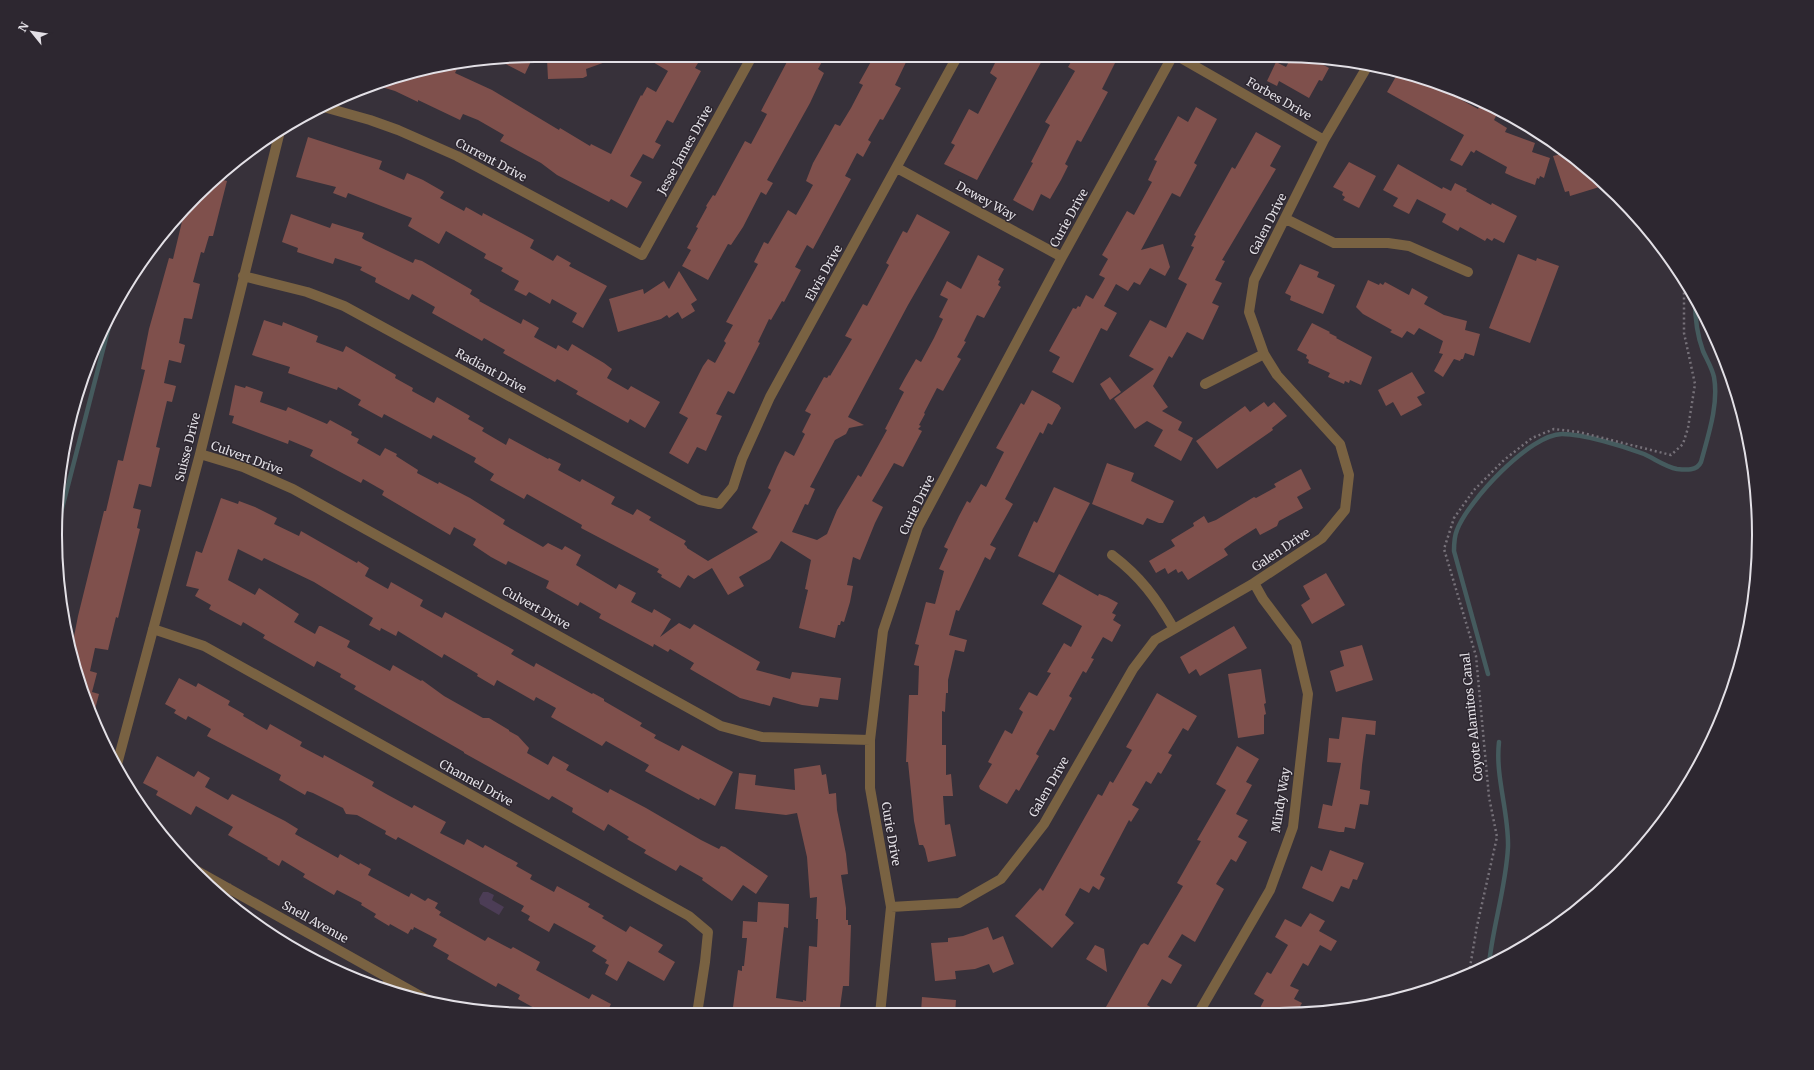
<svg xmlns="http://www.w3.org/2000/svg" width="1814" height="1070" font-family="Merriweather,serif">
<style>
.green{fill:#4c3d56}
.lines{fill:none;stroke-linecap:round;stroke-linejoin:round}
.stream{stroke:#455b5e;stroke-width:4.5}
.building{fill:#7f504c}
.path{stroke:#767179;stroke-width:2.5;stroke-dasharray:2 3;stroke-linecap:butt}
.minor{stroke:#796242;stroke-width:10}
.labels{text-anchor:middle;stroke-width:3;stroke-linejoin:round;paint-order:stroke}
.street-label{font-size:12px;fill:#e3e0e6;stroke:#2d2730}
.rim{fill:none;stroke:#e3e0e6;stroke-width:2}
</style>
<rect width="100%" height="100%" fill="#37313a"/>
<path class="green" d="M483,892h5l6,3 -2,5 12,7 -5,8 -19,-11 -1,-5z"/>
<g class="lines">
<path class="stream" d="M57,528l57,-221
M1488,674l-34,-123c0,-7 0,-14 3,-21 11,-29 73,-96 105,-96 22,0 61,12 82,20 11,5 22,13 33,15 9,1 20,2 24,-7 7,-26 18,-58 13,-85 -2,-9 -7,-17 -11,-26 -6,-16 -8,-33 -8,-51
M1489,964c4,-39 17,-77 19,-117 1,-35 -13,-70 -9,-105"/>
</g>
<path class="building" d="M1292,56h15l22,12 -7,13 -3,-1 -10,18 -30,-17 -2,5 -10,-5 9,-19 10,5z
M998,57h46l-67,123 -33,-16 11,-19 -4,-2 18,-34 9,5 11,-21 8,-15 -7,-5z
M1074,57h44l-16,32 6,3 -27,50 -4,-2 -12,24 3,2 -7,14 -11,19 -9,-5 -8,17 -20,-11 20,-37 -2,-1 19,-37 -5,-3 30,-51 -7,-4z
M646,58h55l-6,10 6,3 -28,52 -6,-3 -12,22 6,3 -8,14 -10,-5 -13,22 12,6 -15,26 -16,-9 -2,3 -52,-27 -16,-12 -41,-22 4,-6 -26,-15 -15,-6 -3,6 -42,-20v2l-23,-11 -23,-7 9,-4 67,-15 9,4 -2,4 37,17 67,40 1,-2 30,18 1,-2 20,10 30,-59 1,1 5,-9 9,5 12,-21z
M789,58h35l-6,11 6,4 -14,30 -43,77 6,3 -7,12 -5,-3 -18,35 -12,18 -3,-1 -20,36 -26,-14 9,-16 -4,-2 11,-20 -2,-1 11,-20 -1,-1 7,-11 2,1 30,-55 6,3 16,-30 -6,-3z
M873,58h35l-13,27 6,3 -18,32 -3,-1 -12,21 3,2 -8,15 -6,-4 -12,23 6,3 -38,70 -6,-4 -12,22 6,3 -17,32 -2,-1 -11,19 -2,-1 -11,23 2,1 -26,51 -6,-3 -12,23 6,2 -16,35 -9,-4 -9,17 -19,-11 19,-35 -9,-5 24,-47 5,-7 7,4 11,-20 -2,-2 9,-16 -7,-3 32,-58 -4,-2 10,-20 4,2 20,-34 8,5 11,-19 6,-11 -7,-4 7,-18 22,-39 5,2 11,-18 12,-23 -4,-2z
M496,59h36l-7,15z
M547,59h63l1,1 -25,9 1,7 -4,2 -35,1z
M1398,73l35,7 21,11 3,3 -1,3 22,12 3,-5 17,8 -4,8 13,8 -2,4 30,11 -3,9 18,6 -6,20 -4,-2 -1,3 -2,-1 -2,7 -19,-7 -11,-5 2,-6 -31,-17 -2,3 -3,-2 -9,15 -12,-6 14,-25 -77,-43z
M1196,107l21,12 -23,44 3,2 -17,32 -8,-4 -31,57 22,-6 7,23 -5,9 -15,-8 -10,17 -6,-3 -6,9 -12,-7 -12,22 13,7 -10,18 -6,-3 -28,55 -21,-11 8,-15 -11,-6 24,-43 3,1 2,-3 2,1 6,-12 7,4 12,-21 -6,-3 9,-16 -6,-4 25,-44 7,4 18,-33 -4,-2 9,-19 -3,-1 24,-44 10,6z
M1256,132l25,14 -11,20 6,3 -54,91 3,1 -10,19 7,3 -10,20 7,3 -16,34 -16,-8 -15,26 -3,-2 -16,30 15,21 -6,4 20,11 -4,8 15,8 -12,23 -27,-15 9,-16 -16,-9 -12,8 -21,-30 40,-30 -25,-13 21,-36 16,8 21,-44 -9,-5 16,-32 -3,-1 5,-10 -2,-1 38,-68 3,2z
M308,137l74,24 -3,8 25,11 3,-7 16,7 21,12 -4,6 24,13 2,-4 16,9 1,-3 40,21 11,6 -4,8 23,13 4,-6 14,8 -2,3 38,20 -24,42 -11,-6 5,-9 -25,-14 -2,5 -21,-12 -3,4 -12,-6 5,-9 -18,-10 2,-3 -19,-10 2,-4 -40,-23 -7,13 -31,-18 4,-8 -64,-25 -2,5 -13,-5 3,-6 -40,-10z
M1566,153l40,32 -36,11 -1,-5 -4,1 -12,-36z
M1349,162l27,14 -17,32 -16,-8 2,-3 -3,-2 1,-3 -10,-5z
M1398,164l44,25 1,-2 8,4 4,-8 12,6 -1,2 25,14 1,-2 25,13 -13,27 -10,-5 -2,3 -5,-3 -2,3 -25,-14 -2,4 -16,-9 4,-8 -29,-15 -8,15 -16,-8 5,-8 -15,-8z
M216,178l11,3 -14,55h-4l-5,17 -3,-1 -8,30 7,2 -8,35 -8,-1 -5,25 6,2 -4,18 -12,-3 -5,23 12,3 -4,16 -5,-1 -11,46 4,1 -9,39 -12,-3 -6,24 8,2 -4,18 3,1 -22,89 -2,-1 -8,33 -13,-2 -5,23 7,2 -5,19 7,2 -6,23 -12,-27 -9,-43 6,-31 26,-105h2l12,-51 5,1 22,-91 -4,-1 8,-40 20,-71 4,1 12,-50 10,-13z
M291,214l39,14 2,-5 32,10 -2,5 3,2 48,23 2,-4 7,2 50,29 -2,4 10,6 -1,1 42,23 2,-5 16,9 -5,9 22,12 2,-4 10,6 4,-7 32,19 8,6 -5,9 21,12 3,-4 29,16 -15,26 -15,-9 -2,4 -52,-29 2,-3 -21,-12 -2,3 -52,-29 2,-3 -21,-12 -2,3 -50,-28 3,-6 -23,-13 -3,6 -34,-18 1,-4 -16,-8 2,-3 -27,-9 -2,6 -36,-12 1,-4 -16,-6z
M917,214l33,18 -42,73 -60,112 16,8 -15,3 -3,6 -11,6 -25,47 5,2 -7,16 -3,-1 -13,28 25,8 10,-6 10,-24 21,-35 3,2 26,-47 -2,-1 19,-37 -5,-3 6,-11 11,-19 5,3 13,-24 9,-19 -4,-2 9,-18 -8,-4 7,-14 14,8 17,-34 26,14 -6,11 2,1 -2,4 3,2 -17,31 -7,-3 -13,26 2,1 -9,15 4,2 -8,14 -10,18 -6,-3 -13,25 1,1 -6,11 2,1 -3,3 4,2 -19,36 -9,-4 -22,38 11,6 -8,16 -15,37 -7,-3 -6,28 6,1 -3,16 -6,20 -3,-1 -1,4h-2l-3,13 -36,-10 9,-38 -3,-1 6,-29 -30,-19 -11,18 -31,18 5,9 -16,9 -16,-27 -18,11 -6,-4 -8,13 -19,-11 1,-2 -5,-3 2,-3 -78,-41 1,-3 -55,-31 -3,5 -34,-19 4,-6 -20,-12 2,-4 -43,-23 -2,4 -47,-25 -2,4 -24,-13 3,-5 -23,-13 -1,3 -49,-17 2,-6 -38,-12 12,-35 18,6 1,-4 35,14 -2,6 27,10 3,-6 50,29 -1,3 18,10 -1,3 22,12 3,-6 33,19 -2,3 16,9 -2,3 24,14 3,-7 39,21 1,-1 12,6 -3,6 22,12 2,-3 33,18 -4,7 22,11 4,-6 14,8 -2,3 37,21 -2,3 3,3v1l21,13 50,-29 -6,-4 19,-38 -3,-2 9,-21 8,-16 9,5 11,-22 -3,-2 9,-18 -6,-3 19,-34 3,1 2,-3 1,1 22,-37 -7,-3 18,-32 4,2 22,-41 -3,-2 17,-32 4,2z
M1518,254l18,7 1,-3 22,8 -29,77 -41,-15z
M1300,264l19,8 -2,5 18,8 -12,29 -33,-14 1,-4 -6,-3z
M679,271l18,29 -6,4 4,7 -13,8 -4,-7 -9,6 -2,-3 -6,4 -43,13 -9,-33 34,-10 1,5 20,-13 5,8z
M1368,280l11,5 1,-2 3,2 2,-3 24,13 3,-7 16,9 -4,7 20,11 23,6 -2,9 15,4 -6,22 -9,-3 -2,6h-2l-1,2 -6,-2 -11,18 -9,-6 9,-17 -4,-1 4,-12 -24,-13 -5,7 -7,-4 -5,7 -12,-6 2,-2 -29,-16 -7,-7z
M1312,323l18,9 -1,1 8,4 -1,1 36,19 -11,28 -11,-5 -1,3 -4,-2 -1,3 -16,-7 2,-4 -22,-10 1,-3 -3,-2 1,-3 -10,-5z
M1412,372l13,21 -8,4 5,8 -21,11 -8,-14 -7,4 -8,-16z
M1110,377l11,15 -11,8 -10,-16z
M235,385l10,3 1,-2 17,6 -3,10 26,9 2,-4 39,17 3,-4 22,12 -1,3 8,4 -2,4 23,13 5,-8 12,6 -1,2 22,14 -1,3 21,11 1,-2 31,16 35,22 -2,4 40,23 5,-4 14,7 3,-4 16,9 -5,10 40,24 3,-5 17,9 -5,9 21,11 2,-4 17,10 -11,18 19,-14 11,6 4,-5 66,38 -4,8 34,9 2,-7 49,6 -3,22 -18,-2 -2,9 -16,-2 -29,-8 -3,9 -30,-8 -50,-29 4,-6 -24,-14 -2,3 -14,-8 -1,3 -54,-29 2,-4 -21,-12 -2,4 -32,-18 3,-7 -41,-20 -2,4 -15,-8 -18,-12 3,-6 -22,-12 -4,8 -12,-7 -56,-33 2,-4 -21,-12 -2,4 -51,-27 3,-6 -24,-10 -1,4 -56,-21 2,-7 -5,-1z
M1032,390l27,15 2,3 -9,17 -4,-2 -5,11 -3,-2 -35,67 8,5 -23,41 6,3 -6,12 -5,-3 -26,54 -3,-1 -7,25 18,5 -3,12 -9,-2 -7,30v13h-2l-1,19 -3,-1v34h4v30l5,-1 2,22h-10l2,29 5,-1 6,32 -28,6 -3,-13 -2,-4h-4l-5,-24 -6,-59h-2l3,-67h9l1,-29 -5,-1 5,-20 -4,-1 11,-42 9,2 9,-33 -5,-2 9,-20 -4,-2 15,-31 8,-15 3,2 11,-19 5,3 18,-35 -8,-4 25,-45 3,2z
M1264,402l4,5 6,-5 13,14 -15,12 1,2 -56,39 -21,-28 49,-35 5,6z
M1107,463l27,10 -3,8 43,20 -11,22h-4l-12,-5 -4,7 -51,-21z
M1301,469l10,20 -14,8 6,11 -24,13 -2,5 -17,9 -4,-7 -24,15 -8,6 4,6 -40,25 -6,-9 -4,2 -2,-4 -8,5 -3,-6 -9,5 -7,-12 26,-15 -4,-6 23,-14 -1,-3 11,-7 4,7 8,-3 38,-23 2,1 20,-11 -2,-3z
M1054,487l36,16 -36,70 -36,-17 16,-35 3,2z
M221,498l17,6 1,-3 16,6 22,11 -3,6 25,12 2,-5 56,32 1,-2 11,7 -4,8 23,13 3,-7 32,18 -3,6 22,12 3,-6 69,38 -3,4 23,13 2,-4 56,31 1,-1 11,6v2l38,22 -2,3 16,9 -2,3 25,13 3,-6 51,27 -18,34 -15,-8 -1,2 -54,-29 4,-6 -43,-24 -4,5 -51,-29 5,-9 -20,-11 -2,4 -37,-21 -3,6 -17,-10 1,-2 -34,-20 -2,4 -44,-27 -2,5 -15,-8 -1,3 -11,-6 4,-7 -59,-36 -50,-24 -2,3 -24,-12 -10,31 27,15 4,-7 40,26 -5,8 21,12 4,-8h2l29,15 -3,6 43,24 3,-6 28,16 1,-1 22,16 39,22h6l20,12v1l9,5 11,12 -2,5 21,12 5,-9 16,9 -3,5 42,23 2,-4 36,19 55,32 18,9 2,-3 4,1 43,29 -12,18 -13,-9 -11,16 -30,-21 1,-2 -23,-13 -4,6 -32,-18 2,-3 -19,-11 2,-2 -21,-13 -4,7 -32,-19 1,-4 -21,-12 -3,4 -85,-47v-1l-110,-63 2,-3 -16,-9 1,-3 -24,-13 -3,6 -51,-29 2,-3 -22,-13 -2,4 -32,-17 2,-4 -16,-9 4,-7 -13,-3 10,-35 6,2z
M1326,573l19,32 -33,19 -11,-19 9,-6 -7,-13z
M1059,574l39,22 1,-2 8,3 11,6 -6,10 4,2 -3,5 8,5 -9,17 -9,-5 -12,21 3,1 -8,14 -3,-2 -14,25 3,2 -11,20 -7,13 -4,-2 -14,25 3,2 -20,35 -3,-2 -9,15 -27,-15 -1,-3 13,-22 -4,-2 17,-32 7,4 11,-22 -4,-3 10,-17 8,4 14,-23 -4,-1 17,-29 7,4 11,-21 -40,-22z
M1234,626l13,22 -47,28 -4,-7 -7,5 -9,-17z
M1362,645l11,35 -37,12 -6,-21 14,-5 -4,-15z
M1261,669l5,34 -2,1 2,10 -2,1v19l-26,4 -10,-64z
M179,678l17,9 2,-4 32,18 -2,4 16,9 -1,2 24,14 3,-6 32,18 -2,4 23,12 1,-3 50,27 -2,4 16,9 24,13 2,-3 32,17 -6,11 24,12 3,-6 16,9 2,-3 33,18 -2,3 16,9 -2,4 24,13 3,-6 33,18 -2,3 16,9 -2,2 24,14 4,-6 33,19 -5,7 17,10 -11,19 -36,-20 -11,20 -12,-7 4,-9 -4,-2 2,-3 -15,-9 4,-5 -42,-23 -5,9 -21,-12 2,-4 -9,-5 3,-5 -126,-69 -2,3 -11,-6 1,-3 -29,-16 -11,-1 -3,-6 -30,-15 -6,-2 -2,4 -26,-15 2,-5 -74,-39 4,-7 -23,-13 -2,4 -12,-7 2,-3 -11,-6z
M1157,693l40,23 -9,15 -5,-3 -15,25 4,2 -11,19 -3,-2 -7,12 -5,-3 -14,24 7,4 -8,13 -2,-2 -29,55 5,3 -6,12 -6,-4 -4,7 -9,-5 -15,27 9,8 -22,25 -37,-32 25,-28 3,3 55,-97 4,2 8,-15 3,2 19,-33 -6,-3z
M1342,717l34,4 -1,14 -9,-1 -4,31 -2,24 10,2 -2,14 -8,-1 -5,25 -10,-2 -1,5h-5l-21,-4 5,-24 9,2 9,-43 -14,-1 2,-24 10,1z
M1237,746l22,13 -13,23 6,3 -16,29 12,6 -10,17 9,5 -11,20 -5,-3 -15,25 8,5 -29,53 -13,-8 -14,23 14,8 -11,19 -9,-5 -15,26 16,9h-61l39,-69 3,-2 4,2 35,-59 -6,-3 24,-42 -4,-1 29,-50 -10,-6z
M157,756l37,21 4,-6 12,7 -5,9 23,13 4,-6 53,27 13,8 -3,5 43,24 2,-4 19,11 1,-2 11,6 -3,6 41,22 2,-4 14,8 3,-3 10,5 -3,5 6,4 -2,3 46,26 3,-4 19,10 4,2 2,-2 27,15 -4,8 53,29 3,-5 19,10 -5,10h-61l-27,-15 2,-4 -22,-12 -2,4 -49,-28 2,-4 -16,-9 4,-7 -23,-12 -1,3 -2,-1 -3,5 -18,-10 -1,2 -15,-9 2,-3 -15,-9 1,-2 -25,-13 -3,5 -31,-18 2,-3 -23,-14 -3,6 -12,-7 1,-1 -40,-23 5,-8 -37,-21 -5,9 -35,-20 2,-4 -15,-8z
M820,765l2,10 4,-1 3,20 7,-1 1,17 9,44 2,20 -7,1 5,33v12h2v5h3l-2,61h-6l-4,28h-45l-21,-3 -1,3h-26l1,-5 -14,-2 5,-37 4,1v-5h2l3,-28h-5l1,-17 14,1 1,-20 31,2 -1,24 -4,-1 -8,71 27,4v-2l3,1 3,-55 8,1 1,-28h-2l1,-22 -7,1 -3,-41 -10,-44 -11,2 -51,-6 4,-36 17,2 -1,10 40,5 -1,-21z
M1330,850l34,13 -7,17 -4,-1 -4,10 -8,-3 -8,16 -31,-14 9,-22 11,5z
M1310,913l15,8 -6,10 18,10 -6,10 -11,-6 -12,21 -5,-3 -13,23 9,4 -5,9 8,4 -6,11 -5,-3 -2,3h-32l7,-14 -10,-6 13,-22 4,2 17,-29 -13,-8 10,-18 16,8z
M988,927l5,13 10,-4 11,28 -21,9 -4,-9 -14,5 -20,2 1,8 -21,2 -4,-38 17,-1v-4l15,-2z
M1095,945l9,4 3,23 -21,-13z
M922,997l34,3 -1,14h-31l-3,-2z"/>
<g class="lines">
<path class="path" d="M1469,973l8,-47 20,-89 -8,-40 -13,-141 -32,-107 10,-31 20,-28 30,-30 28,-22 22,-9 25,3 92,23 12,-11 5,-16 7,-44 -11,-51v-54"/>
<path class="minor" d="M1179,57l145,83
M320,106l50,14 28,10 59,26 185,99 109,-197
M897,168l165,89
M1286,219l48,24h54l21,3 59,26
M243,276l64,16 37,14 356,194 19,4 14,-17 9,-28 28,-62 187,-340
M1205,384l59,-30
M200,454l43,13 50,22 428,237 41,11 108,3
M1112,555c29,22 44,43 62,74
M153,629l51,17 485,270 19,16 -3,30 -8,52
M116,768l84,-314 80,-323
M192,868l232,130
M222,899l6,-11
M891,907l68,-4 42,-24 43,-55 89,-155 22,-29 99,-57 68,-45 23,-28 4,-35 -9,-31 -63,-69 -13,-21 -15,-42 5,-32 70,-140 43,-73
M384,990l6,-11
M880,1014l11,-107 -21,-119v-48l13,-109 35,-104 144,-270 110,-200
M1198,1014l72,-124 23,-63 15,-133 -12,-51 -33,-44 -9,-16"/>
</g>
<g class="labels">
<g class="street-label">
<text transform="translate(1279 99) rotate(30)" y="4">Forbes Drive</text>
<text transform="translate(685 150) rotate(-61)" y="4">Jesse James Drive</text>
<text transform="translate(491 160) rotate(28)" y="4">Current Drive</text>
<text transform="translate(986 201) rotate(29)" y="4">Dewey Way</text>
<text transform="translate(1069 218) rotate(-61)" y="4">Curie Drive</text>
<text transform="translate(1268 224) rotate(-63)" y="4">Galen Drive</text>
<text transform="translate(824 273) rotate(-61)" y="4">Elvis Drive</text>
<text transform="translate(491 371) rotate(29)" y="4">Radiant Drive</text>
<text transform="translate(188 447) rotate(-76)" y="4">Suisse Drive</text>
<text transform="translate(247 458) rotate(20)" y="4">Culvert Drive</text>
<text transform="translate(917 505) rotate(-64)" y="4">Curie Drive</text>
<text transform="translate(1281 550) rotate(-34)" y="4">Galen Drive</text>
<text transform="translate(536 608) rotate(29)" y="4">Culvert Drive</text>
<text transform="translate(1472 717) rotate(-96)" y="4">Coyote Alamitos Canal</text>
<text transform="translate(476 783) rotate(29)" y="4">Channel Drive</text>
<text transform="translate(1049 787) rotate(-60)" y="4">Galen Drive</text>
<text transform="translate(1281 800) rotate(-81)" y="4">Mindy Way</text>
<text transform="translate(891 834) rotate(80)" y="4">Curie Drive</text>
<text transform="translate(315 922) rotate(29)" y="4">Snell Avenue</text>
</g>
</g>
<path d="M0 0H1814V1070H0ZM535 62H1279A473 473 0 0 1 1752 535V535A473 473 0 0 1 1279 1008H535A473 473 0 0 1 62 535V535A473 473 0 0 1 535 62Z" fill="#2d2730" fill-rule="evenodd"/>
<path class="rim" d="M535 62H1279A473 473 0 0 1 1752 535V535A473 473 0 0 1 1279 1008H535A473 473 0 0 1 62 535V535A473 473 0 0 1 535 62Z"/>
<g transform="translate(32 32) rotate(300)" stroke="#2d2730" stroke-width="3" paint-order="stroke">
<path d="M0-3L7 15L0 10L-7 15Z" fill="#e3e0e6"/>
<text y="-6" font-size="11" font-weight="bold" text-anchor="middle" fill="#e3e0e6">N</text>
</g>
</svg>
